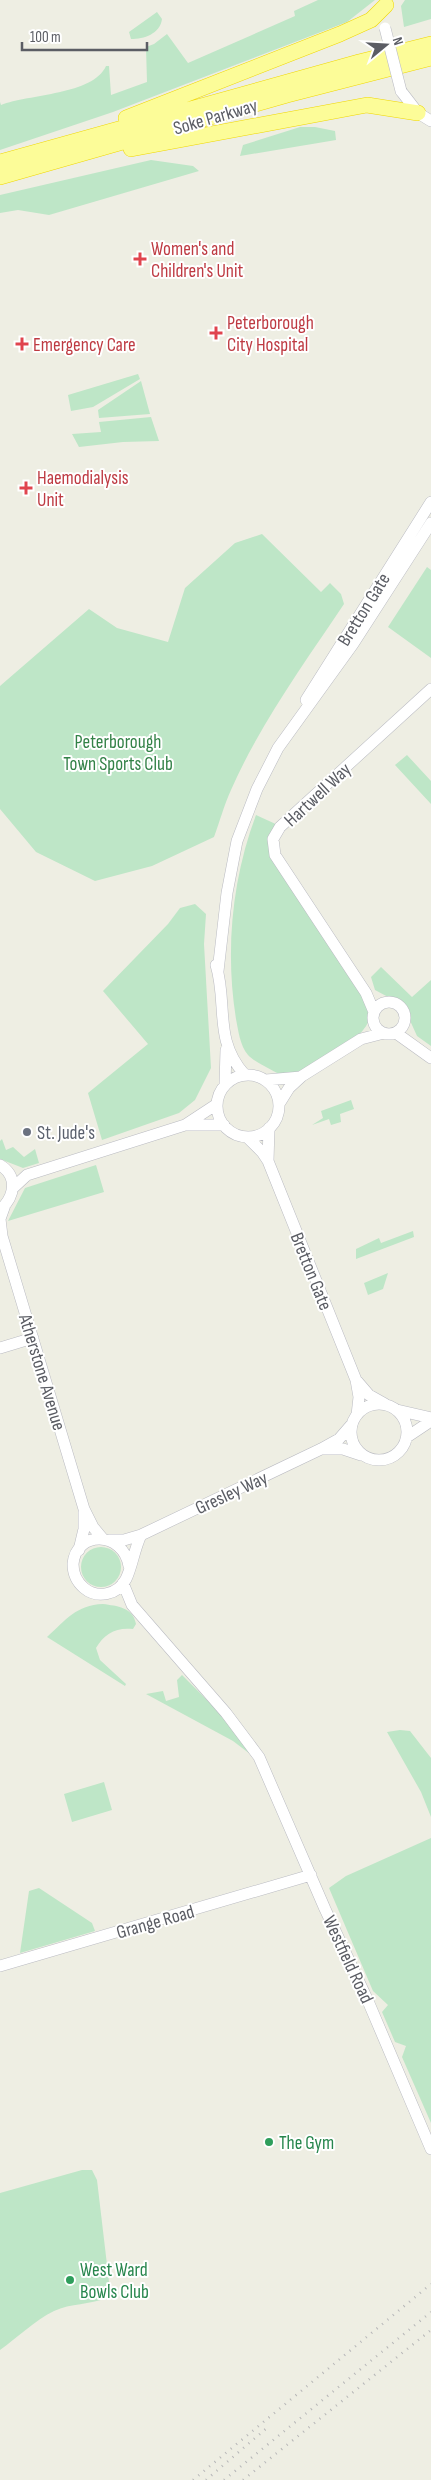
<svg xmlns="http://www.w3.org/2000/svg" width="431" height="2480" font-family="'Sofia Sans Condensed',sans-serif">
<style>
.green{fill:#bee6c7}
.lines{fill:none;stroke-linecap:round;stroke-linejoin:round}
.tertiary-casing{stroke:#babbc2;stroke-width:12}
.trunk-casing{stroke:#f0d700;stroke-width:16}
.tertiary{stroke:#fff;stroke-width:11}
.trunk{stroke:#fcfc98;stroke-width:15}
.rail{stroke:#b6b6b7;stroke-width:2.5;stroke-dasharray:1 6;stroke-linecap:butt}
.tertiary-bridge-casing{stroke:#babbc2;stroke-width:12;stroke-linecap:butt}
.tertiary-bridge{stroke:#fff;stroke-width:11}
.health-dot{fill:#e0444e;stroke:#fff;stroke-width:2}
.worship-dot{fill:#6b7280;stroke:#fff;stroke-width:2}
.leisure-dot{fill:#2e9e5b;stroke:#fff;stroke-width:2}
.labels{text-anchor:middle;stroke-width:4;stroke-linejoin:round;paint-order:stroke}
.street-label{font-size:19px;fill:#5b5d64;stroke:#fff}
.health-label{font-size:19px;fill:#be3a42;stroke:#fff;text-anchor:start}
.park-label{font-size:19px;fill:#338247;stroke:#fff}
.worship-label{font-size:19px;fill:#5b616d;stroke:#fff;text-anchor:start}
.leisure-label{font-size:19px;fill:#27864d;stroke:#fff;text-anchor:start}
</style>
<rect width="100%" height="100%" fill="#eeeee3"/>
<path class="green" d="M318,0h57l-28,22 -234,90 -113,38v-48l1,3c28,-11 92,-10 105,-39h3l2,29 36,-13 -1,-35 8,-3 13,-10 21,29 107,-47 -1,-5z
M405,0h26v19l-27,8 -3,-21z
M157,12l5,7c-2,15 -18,20 -31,20l-2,-7z
M300,127h15l20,4 1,9 -96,16 3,-11z
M151,160l42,6 6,5 -150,44 -31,-5 -18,3v-18z
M138,374l2,5 -47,28 -22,4 -3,-16z
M141,381l9,33 -51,4 -1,-8z
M151,417l8,24 -36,1 -44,5 -7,-13 29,-2 -2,-10z
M262,534l59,58 9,-9 11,11 3,10c-39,58 -85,122 -113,186 -7,15 -11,31 -17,47l-62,29 -57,15 -59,-29 -36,-43v-123l89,-77 28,19 51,14 17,-54 50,-45z
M427,567l4,3v88l-43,-31z
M407,755l24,26v23l-36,-39z
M256,815l24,11 -9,13 81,138 19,38c-7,29 -61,53 -87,62 -9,-6 -30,-15 -36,-22 -8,-9 -10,-26 -12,-36 -11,-68 -4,-140 20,-204z
M195,904l11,10 -2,30 7,124 -16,32 -16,13 -77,27 -14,-47 60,-49 -45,-53 65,-67 12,-16z
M381,967l31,30 19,-17v66l-14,-10 -14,-31 -28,-15 -4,-13z
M351,1100l3,9 -14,5 1,8 -10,3 -2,-6 -17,6 11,-7 -2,-7z
M2,1139l4,11 7,-3 11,10 11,-8 4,14 -16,5 -23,-9v-18z
M96,1165l8,27 -96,29 17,-33z
M413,1231l1,6 -58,22v-10l23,-11 2,5z
M388,1273l-5,16 -15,6 -4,-12z
M81 1567a20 20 0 1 1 40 0a20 20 0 1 1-40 0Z
M103,1604c14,2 30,3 33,20l-3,5c-17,-2 -29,5 -37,19l4,12 26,24 -1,2 -78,-49c19,-17 29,-32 56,-33z
M182,1675l38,38 34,44 -21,-16 -87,-47 17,-3 3,10 13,-4 -2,-17z
M400,1730l10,1 21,27v59l-10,-25 -34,-60z
M104,1782l8,28 -40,12 -8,-28z
M431,1838v285l-29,-66 4,-11 -11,-4 -13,-30 6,-7 -15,-14 -44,-103 17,-12z
M39,1888l53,35 3,8 -75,22 9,-62z
M82,2170h10l5,10 13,110 -4,8c-16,7 -35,5 -52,13 -19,9 -37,27 -54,39v-157z"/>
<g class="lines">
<g class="tertiary-casing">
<path id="tertiary" d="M401,91l17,22 13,8
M306,700l125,-198
M216,965c12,39 -3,75 29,110
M218,971l9,-78 10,-52 20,-52 21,-41 75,-104 78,-121
M373 1018a16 16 0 1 1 32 0a16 16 0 1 1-32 0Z
M374,1012l-8,-19 -91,-138 -2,-16 7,-12 151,-138
M396,1033l35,25
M217 1106a31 31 0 1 1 62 0a31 31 0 1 1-62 0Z
M266,1080l35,-3
M225,1085l1,-35
M279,1104l10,-16 13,-12 59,-37 23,-6
M185,1125h39
M247,1137l15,15 6,9 88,219 3,17 -2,18
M268,1161l1,-33
M0,1165c18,11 15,31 1,44
M13,1188l14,-13 158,-50 32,-21
M5,1205l-5,14 2,17 82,273 9,18 10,12
M0,1348l33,-10
M357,1381l12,14 16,9
M351 1432a28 28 0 1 1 56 0a28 28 0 1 1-56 0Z
M397,1410l34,8
M407,1437l24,-16
M323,1449h20l18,6
M109,1540h15l17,-5 180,-86 18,-10 13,-15
M79,1550l5,-21v-17
M129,1566c-6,-35 -53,-36 -56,-2 0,9 4,18 11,24 13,11 34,7 42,-9 6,-12 8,-29 15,-44
M123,1583l9,22 94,108 33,44 66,152 43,92 63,148
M0,1966l311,-91"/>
</g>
<g class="trunk-casing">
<path id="trunk" d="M126,118l214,-84 31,-14 15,-15
M131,149l236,-44 51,8
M0,162l359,-100 72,-18
M0,177l287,-82 144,-37"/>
</g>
<use href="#tertiary" class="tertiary"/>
<use href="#trunk" class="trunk"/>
<path class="rail" d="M193,2480l238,-196
M206,2480l62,-53
M224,2480l207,-168
M243,2480l188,-150"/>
<g class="tertiary-bridge-casing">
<path id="tertiary-bridge" d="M385,28l16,63"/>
</g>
<use href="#tertiary-bridge" class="tertiary-bridge"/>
</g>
<g class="health-dot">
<path d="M137.5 251.5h5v5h5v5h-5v5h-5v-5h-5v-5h5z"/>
<path d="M213.5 325.5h5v5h5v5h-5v5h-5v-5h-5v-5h5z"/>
<path d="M19.5 336.5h5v5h5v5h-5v5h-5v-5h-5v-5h5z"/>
<path d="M23.5 480.5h5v5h5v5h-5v5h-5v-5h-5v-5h5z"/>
</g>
<circle class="worship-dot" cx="27" cy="1132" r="5"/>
<g class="leisure-dot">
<circle cx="269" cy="2142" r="5"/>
<circle cx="70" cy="2280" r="5"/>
</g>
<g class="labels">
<g class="street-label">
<text transform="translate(215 116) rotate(-16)" y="7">Soke Parkway</text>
<text transform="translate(363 609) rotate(-58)" y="7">Bretton Gate</text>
<text transform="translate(317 794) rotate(-43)" y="7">Hartwell Way</text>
<text transform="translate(312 1271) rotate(68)" y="7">Bretton Gate</text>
<text transform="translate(43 1372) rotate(73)" y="7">Atherstone Avenue</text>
<text transform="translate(231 1492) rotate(-25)" y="7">Gresley Way</text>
<text transform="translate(155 1921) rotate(-16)" y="7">Grange Road</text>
<text transform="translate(349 1959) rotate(65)" y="7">Westfield Road</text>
</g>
<g class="health-label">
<text x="151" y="255">Women's and<tspan x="151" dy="22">Children's Unit</tspan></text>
<text x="227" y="329">Peterborough<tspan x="227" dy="22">City Hospital</tspan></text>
<text x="33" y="351">Emergency Care</text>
<text x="37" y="484">Haemodialysis<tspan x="37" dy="22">Unit</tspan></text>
</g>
<g class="park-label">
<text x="118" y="748">Peterborough<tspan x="118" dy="22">Town Sports Club</tspan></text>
</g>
<g class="worship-label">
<text x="37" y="1139">St. Jude's</text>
</g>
<g class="leisure-label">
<text x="279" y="2149">The Gym</text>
<text x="80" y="2276">West Ward<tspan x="80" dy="22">Bowls Club</tspan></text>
</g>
</g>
<g transform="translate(386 45) rotate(72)" stroke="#ffffff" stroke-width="4" paint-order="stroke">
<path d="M0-4L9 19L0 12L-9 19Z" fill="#5b5d64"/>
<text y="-8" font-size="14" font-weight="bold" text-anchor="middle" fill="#5b5d64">N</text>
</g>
<path d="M22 42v8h125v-8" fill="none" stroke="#5b5d64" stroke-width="2.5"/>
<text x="30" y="42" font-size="15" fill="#5b5d64" stroke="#ffffff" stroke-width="4" paint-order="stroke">100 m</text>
</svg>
